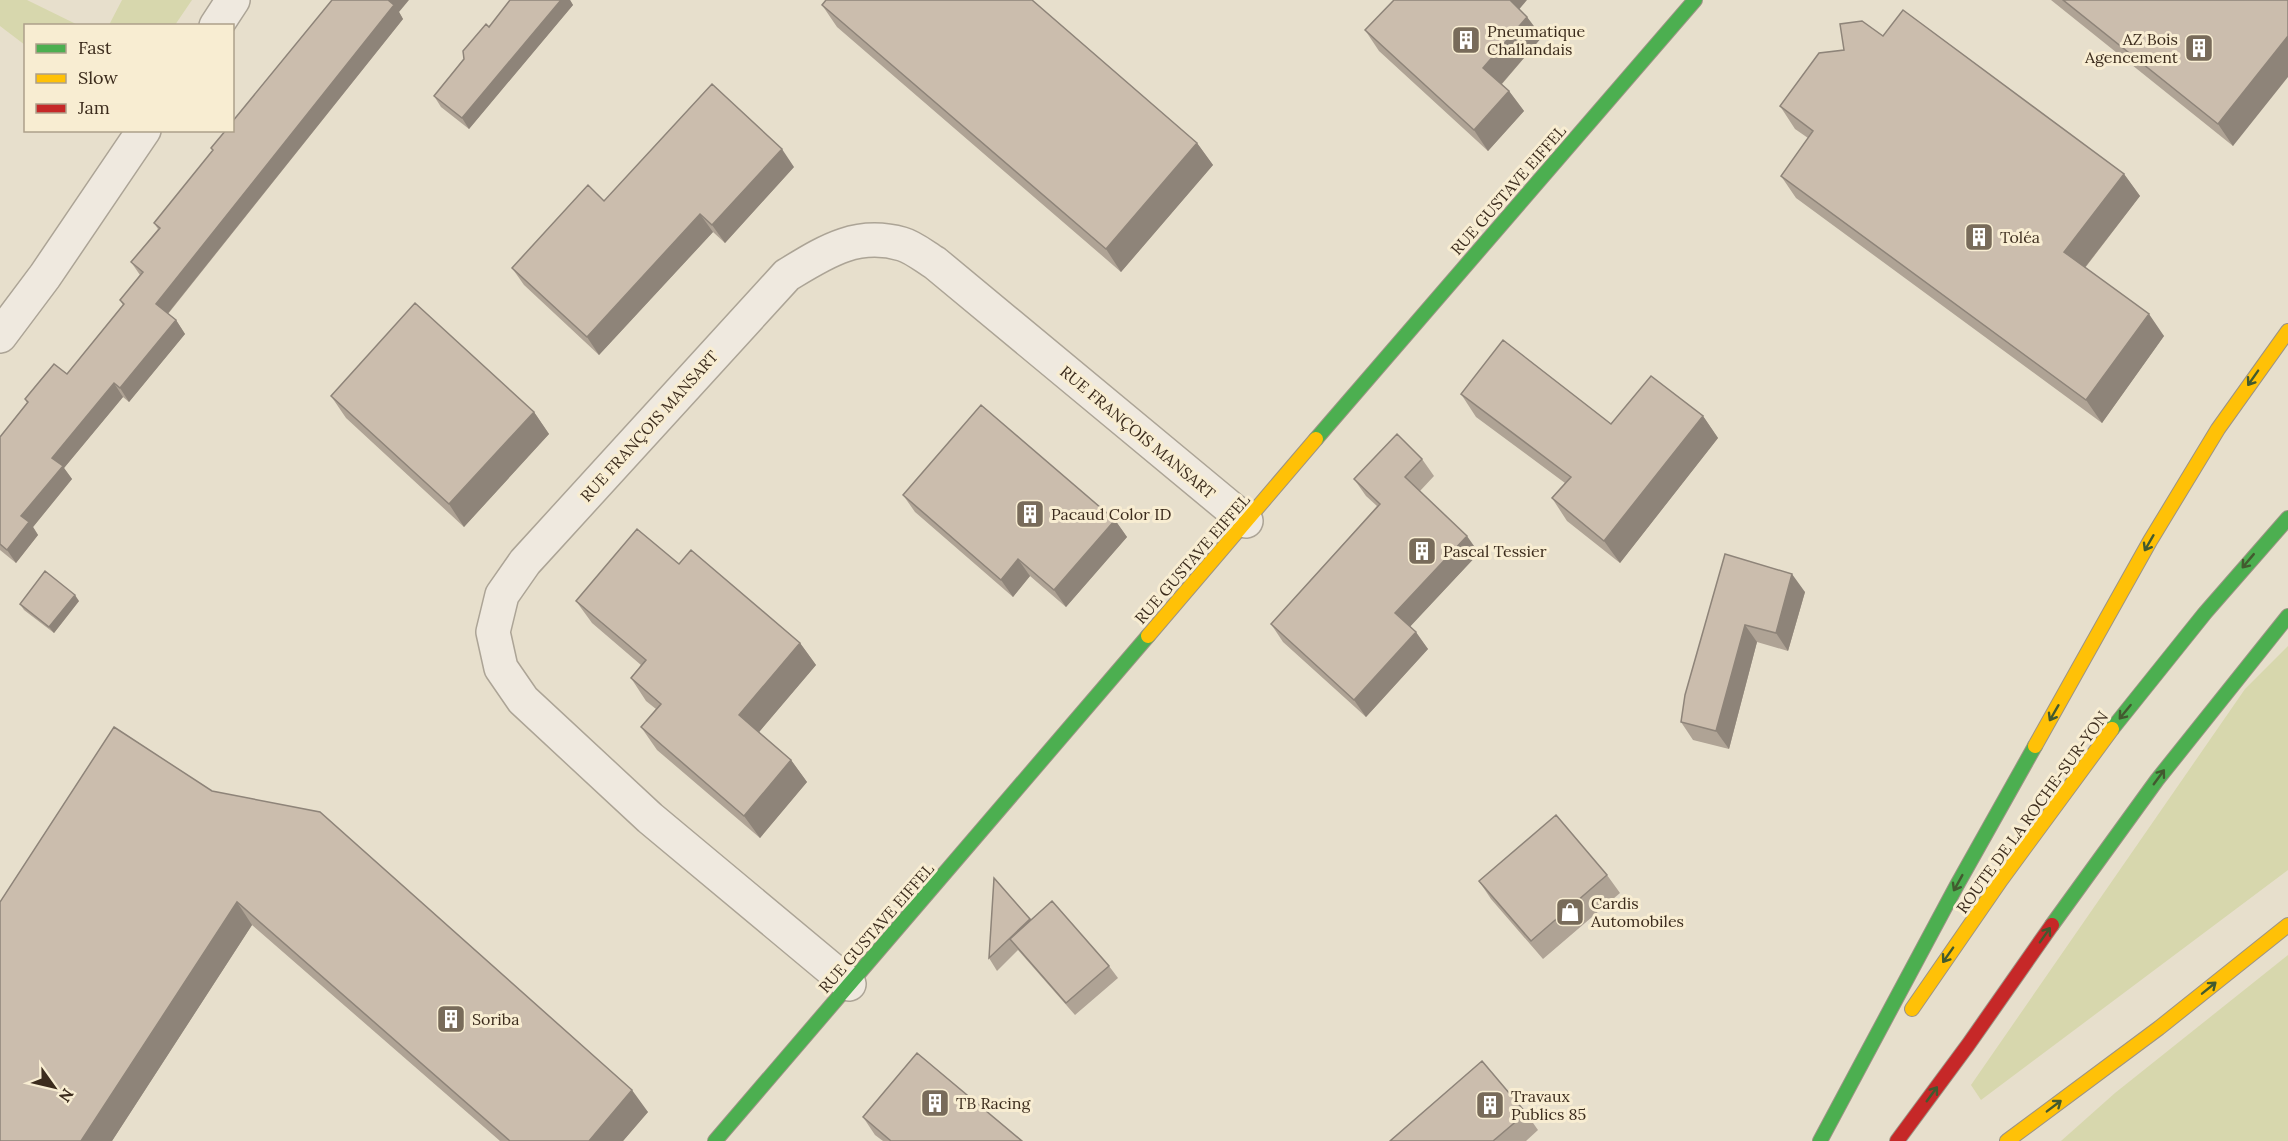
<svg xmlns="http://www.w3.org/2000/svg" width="2288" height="1141" font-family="Lora,serif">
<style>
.green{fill:#d7d7ad}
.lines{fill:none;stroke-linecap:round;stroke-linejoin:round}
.street-casing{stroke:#aca496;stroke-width:36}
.fast-casing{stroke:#9c9385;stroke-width:16}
.slow-casing{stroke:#9c9385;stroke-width:16}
.jam-casing{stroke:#9c9385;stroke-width:16}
.street{stroke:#efe9df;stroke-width:33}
.fast{stroke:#4caf50;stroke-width:14}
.slow{stroke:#ffc107;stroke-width:14}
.jam{stroke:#c62828;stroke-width:14}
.wall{fill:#afa395}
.shaded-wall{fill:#8e8479}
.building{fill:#cbbdad;stroke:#8e8479;stroke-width:1.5}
.oneway{stroke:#425a2f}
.labels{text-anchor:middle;stroke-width:6;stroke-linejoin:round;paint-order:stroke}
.poi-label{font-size:16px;fill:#3c2c1d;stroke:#f8edd2;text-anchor:start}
.street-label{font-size:16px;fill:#3c2c1d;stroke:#f8edd2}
</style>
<rect width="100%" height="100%" fill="#e7dfcc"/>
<path class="green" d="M0,0h27l51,25 -52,1 -1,19 -25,-19z
M122,0h70l-17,25h-66z
M2288,646v224l-307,230 -10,-15 274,-396z
M2288,955v186h-227l54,-48z"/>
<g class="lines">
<g class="street-casing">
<path id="street" d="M216,26l17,-26
M0,336l45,-60 99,-146
M849,984l-199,-166 -127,-118 -22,-32 -8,-36 9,-37 23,-33 262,-287c38,-23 69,-44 115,-31 11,3 23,13 33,19l311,258"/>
</g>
<g class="fast-casing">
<path id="fast" d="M1316,439l379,-439
M2112,729l93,-116 83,-95
M2052,925l105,-145 131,-164
M715,1141l433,-505
M1820,1141l137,-256 78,-139"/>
</g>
<g class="slow-casing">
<path id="slow" d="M1148,636l168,-197
M2035,746l115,-205 68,-112 70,-98
M1912,1009l89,-129 111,-151
M2007,1141l152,-113 129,-103"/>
</g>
<g class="jam-casing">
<path id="jam" d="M1897,1141l71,-96 84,-120"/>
</g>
<use href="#street" class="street"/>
<use href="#fast" class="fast"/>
<use href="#slow" class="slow"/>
<use href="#jam" class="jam"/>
</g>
<path class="wall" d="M510,0h60l3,5 -104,124 -28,-22 -7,-11z
M2051,0h237l-55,146z
M822,5l375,138 16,22 -92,107 -284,-245z
M1519,9l8,8 15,20 -40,47 7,7 15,20 -36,40 -109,-100 -14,-21z
M399,12l4,7 -235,295 8,6 9,14 -56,68 -6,-5 -59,71 8,11 -39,48 5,8 -22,28 -16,-13v-113l27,-34 -2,-4 42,-25 56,-69 -3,-5 20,-25 -9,-13 27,-33 -4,-6 59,-72 -2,-3z
M1883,36l241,138 16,22 -55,72 79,68 -62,87 -306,-225 -15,-22 27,-38 -13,-9 -15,-23 64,-56z
M794,167l-69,76 -12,-11 -114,123 -75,-70 -12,-17 92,-67z
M1461,394l150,30 92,-8 15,22 -98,125 -53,-42 -15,-23 13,-15 -89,-66z
M331,396l203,16 15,22 -85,93 -118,-109z
M1422,459l12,17 -14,15 59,62 -69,73 18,23 -62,68 -83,-75 -12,-18 106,-118 -11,-10 -12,-17z
M903,495l212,25 12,17 -61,70 -36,-31 -17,21 -98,-85z
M1725,554l80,38 -17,59 -31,-9 -28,107 -36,-9 -12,-18z
M679,564l121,79 16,22 -57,67 32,28 16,22 -47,56 -103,-88 -16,-23 15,-18 -10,-8 -15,-23 10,-13 -49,-42 -16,-22z
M79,601l-25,32 -30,-23 -4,-6z
M114,727l534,385 -25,29h-123l-248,-216 -140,216z
M1607,875l13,18 -77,66 -52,-60 -12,-18z
M994,878l37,42 78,46 9,12 -43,37 -57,-65 -21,21 -8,-13z
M1526,1113l12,17 -12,11h-136z
M863,1117l159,24h-139l-8,-6z"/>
<path class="shaded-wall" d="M388,0h21l-10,12 4,7 -238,298 -9,-13z
M561,0h9l3,5 -104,124 -7,-11z
M1507,0h20l-11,13z
M1527,17l15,20 -44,51 -15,-20z
M2288,36v41l-55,69 -15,-22z
M1509,91l15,20 -36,40 -14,-21z
M1197,143l16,22 -92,107 -15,-23z
M782,149l12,18 -69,76 -13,-18z
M2124,174l16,22 -61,79 -15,-23z
M700,214l13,18 -114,123 -12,-18z
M2149,314l15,22 -62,87 -16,-23z
M176,320l9,14 -56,68 -9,-14z
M114,383l9,14 -59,71 8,11 -39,48 5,8 -22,28 -9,-13 14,-34 31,-58z
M534,412l15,22 -85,93 -15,-23z
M1703,416l15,22 -98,125 -16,-22z
M1115,520l12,17 -61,70 -12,-17z
M1467,536l12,17 -72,77 -12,-17z
M1018,559l12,17 -17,21 -12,-17z
M1792,574l13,18 -17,59 -12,-18z
M75,595l4,6 -25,32 -5,-6z
M1745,625l12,17 -28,107 -13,-18z
M1416,632l12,17 -62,68 -12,-17z
M800,643l16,22 -62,73 -15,-23z
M791,760l16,22 -47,56 -16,-22z
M237,902l15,23 -140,216h-31z
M632,1090l16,22 -25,29h-34z"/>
<path class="building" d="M332,0h56l6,5 -238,299 20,16 -56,68 -6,-5 -62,75 11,8 -42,50 8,6 -22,28 -7,-6v-107l28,-35 -3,-3 29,-35 13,10 57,-70 -4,-4 23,-28 -12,-10 29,-34 -6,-5 59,-73 -2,-2 15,-18h6v-8z
M510,0h51l-99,118 -28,-22 30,-37 -1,-8 23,-27 3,3z
M826,0h206l165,143 -91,106 -284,-244z
M1394,0h116l17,17 -44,51 26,23 -35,39 -109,-100z
M2063,0h225v36l-70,88z
M1903,10l221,164 -60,78 85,62 -63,86 -305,-224 32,-45 -33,-25 39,-53 25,-3 -4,-26 22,-3 21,15z
M712,84l70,65 -70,76 -12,-11 -113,123 -75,-69 76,-83 16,16z
M415,303l119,109 -85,92 -118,-108z
M1503,340l108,84 40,-48 52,40 -99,125 -52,-43 19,-21 -110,-83z
M981,405l134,115 -61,70 -36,-31 -17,21 -98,-85z
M1397,434l25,25 -17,18 62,59 -72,77 21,19 -62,68 -83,-76 109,-120 -26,-25z
M637,529l42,35 12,-14 109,93 -61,72 52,45 -47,56 -103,-89 20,-23 -30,-26 15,-18 -70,-59z
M1725,554l67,20 -16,59 -31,-8 -29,106 -35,-9 4,-27z
M45,571l30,24 -26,32 -29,-23z
M114,727l98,64 108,21 312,278 -43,51h-79l-273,-239 -156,239h-81v-239z
M1556,815l51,60 -76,66 -52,-60z
M994,878l36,41 -41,39z
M1052,901l57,65 -43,37 -56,-64z
M917,1053l105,88h-131l-28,-24z
M1482,1061l44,52 -33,28h-103z"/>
<defs><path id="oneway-shaft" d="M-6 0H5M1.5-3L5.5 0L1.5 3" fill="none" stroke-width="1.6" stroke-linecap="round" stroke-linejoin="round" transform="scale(1.5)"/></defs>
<g class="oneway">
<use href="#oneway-shaft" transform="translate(2253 378) rotate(125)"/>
<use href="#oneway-shaft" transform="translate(2149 543) rotate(120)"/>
<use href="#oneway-shaft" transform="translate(2248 561) rotate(130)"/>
<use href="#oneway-shaft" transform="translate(2125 712) rotate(129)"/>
<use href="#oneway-shaft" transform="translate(2054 713) rotate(120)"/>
<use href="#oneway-shaft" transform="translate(2159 777) rotate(-54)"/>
<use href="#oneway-shaft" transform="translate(1958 883) rotate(119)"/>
<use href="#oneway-shaft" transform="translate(2045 935) rotate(-55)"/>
<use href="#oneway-shaft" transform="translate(1948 955) rotate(125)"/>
<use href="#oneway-shaft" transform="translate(2209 988) rotate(-39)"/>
<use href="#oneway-shaft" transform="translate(1932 1094) rotate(-54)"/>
<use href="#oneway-shaft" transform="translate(2054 1106) rotate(-37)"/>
</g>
<defs>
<g id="building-square" transform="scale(1.5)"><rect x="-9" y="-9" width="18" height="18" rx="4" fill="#786b5a" stroke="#f8edd2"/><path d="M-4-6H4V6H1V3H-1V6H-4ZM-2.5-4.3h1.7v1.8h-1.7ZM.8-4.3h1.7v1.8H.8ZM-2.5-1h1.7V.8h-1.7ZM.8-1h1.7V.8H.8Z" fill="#fff"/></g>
<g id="shop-square" transform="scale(1.5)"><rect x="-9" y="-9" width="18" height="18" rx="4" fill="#786b5a" stroke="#f8edd2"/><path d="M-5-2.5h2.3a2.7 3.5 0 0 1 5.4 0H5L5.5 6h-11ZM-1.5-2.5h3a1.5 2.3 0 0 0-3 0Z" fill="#fff"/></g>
</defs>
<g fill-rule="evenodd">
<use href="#building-square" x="1466" y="40"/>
<use href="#building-square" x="2199" y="48"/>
<use href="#building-square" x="1979" y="237"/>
<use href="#building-square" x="1030" y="514"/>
<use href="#building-square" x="1422" y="551"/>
<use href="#shop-square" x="1570" y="912"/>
<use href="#building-square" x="451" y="1019"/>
<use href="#building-square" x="935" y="1103"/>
<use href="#building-square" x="1490" y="1105"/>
</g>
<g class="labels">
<g class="poi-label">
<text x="1487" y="37">Pneumatique<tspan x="1487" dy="18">Challandais</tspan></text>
<text x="2178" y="45" text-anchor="end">AZ Bois<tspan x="2178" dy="18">Agencement</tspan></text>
<text x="2000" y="243">Toléa</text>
<text x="1051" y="520">Pacaud Color ID</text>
<text x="1443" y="557">Pascal Tessier</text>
<text x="1591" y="909">Cardis<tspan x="1591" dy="18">Automobiles</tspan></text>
<text x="472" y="1025">Soriba</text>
<text x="1511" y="1102">Travaux<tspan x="1511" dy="18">Publics 85</tspan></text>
<text x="956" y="1109">TB Racing</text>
</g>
<g class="street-label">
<text transform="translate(1508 190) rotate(-49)" y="6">RUE GUSTAVE EIFFEL</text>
<text transform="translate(649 426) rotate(-48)" y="6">RUE FRANÇOIS MANSART</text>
<text transform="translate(1138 432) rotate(40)" y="6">RUE FRANÇOIS MANSART</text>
<text transform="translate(1192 559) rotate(-49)" y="6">RUE GUSTAVE EIFFEL</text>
<text transform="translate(2032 812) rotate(-54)" y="6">ROUTE DE LA ROCHE-SUR-YON</text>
<text transform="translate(876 928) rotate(-49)" y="6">RUE GUSTAVE EIFFEL</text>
</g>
</g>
<rect x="24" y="24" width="210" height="108" fill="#f8edd2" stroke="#ada08a" stroke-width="1.5"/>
<rect x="36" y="44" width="30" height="9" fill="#4caf50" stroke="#ada08a" stroke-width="1.5"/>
<text x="78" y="54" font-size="18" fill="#3c2c1d">Fast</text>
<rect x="36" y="74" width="30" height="9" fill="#ffc107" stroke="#ada08a" stroke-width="1.5"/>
<text x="78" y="84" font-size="18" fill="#3c2c1d">Slow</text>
<rect x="36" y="104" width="30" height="9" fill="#c62828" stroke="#ada08a" stroke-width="1.5"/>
<text x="78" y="114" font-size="18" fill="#3c2c1d">Jam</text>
<g transform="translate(54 1087) rotate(124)" stroke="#f8edd2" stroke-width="4.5" paint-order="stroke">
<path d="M0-4.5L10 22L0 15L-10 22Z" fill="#3c2c1d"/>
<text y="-9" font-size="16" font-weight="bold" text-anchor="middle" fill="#3c2c1d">N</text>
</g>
</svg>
